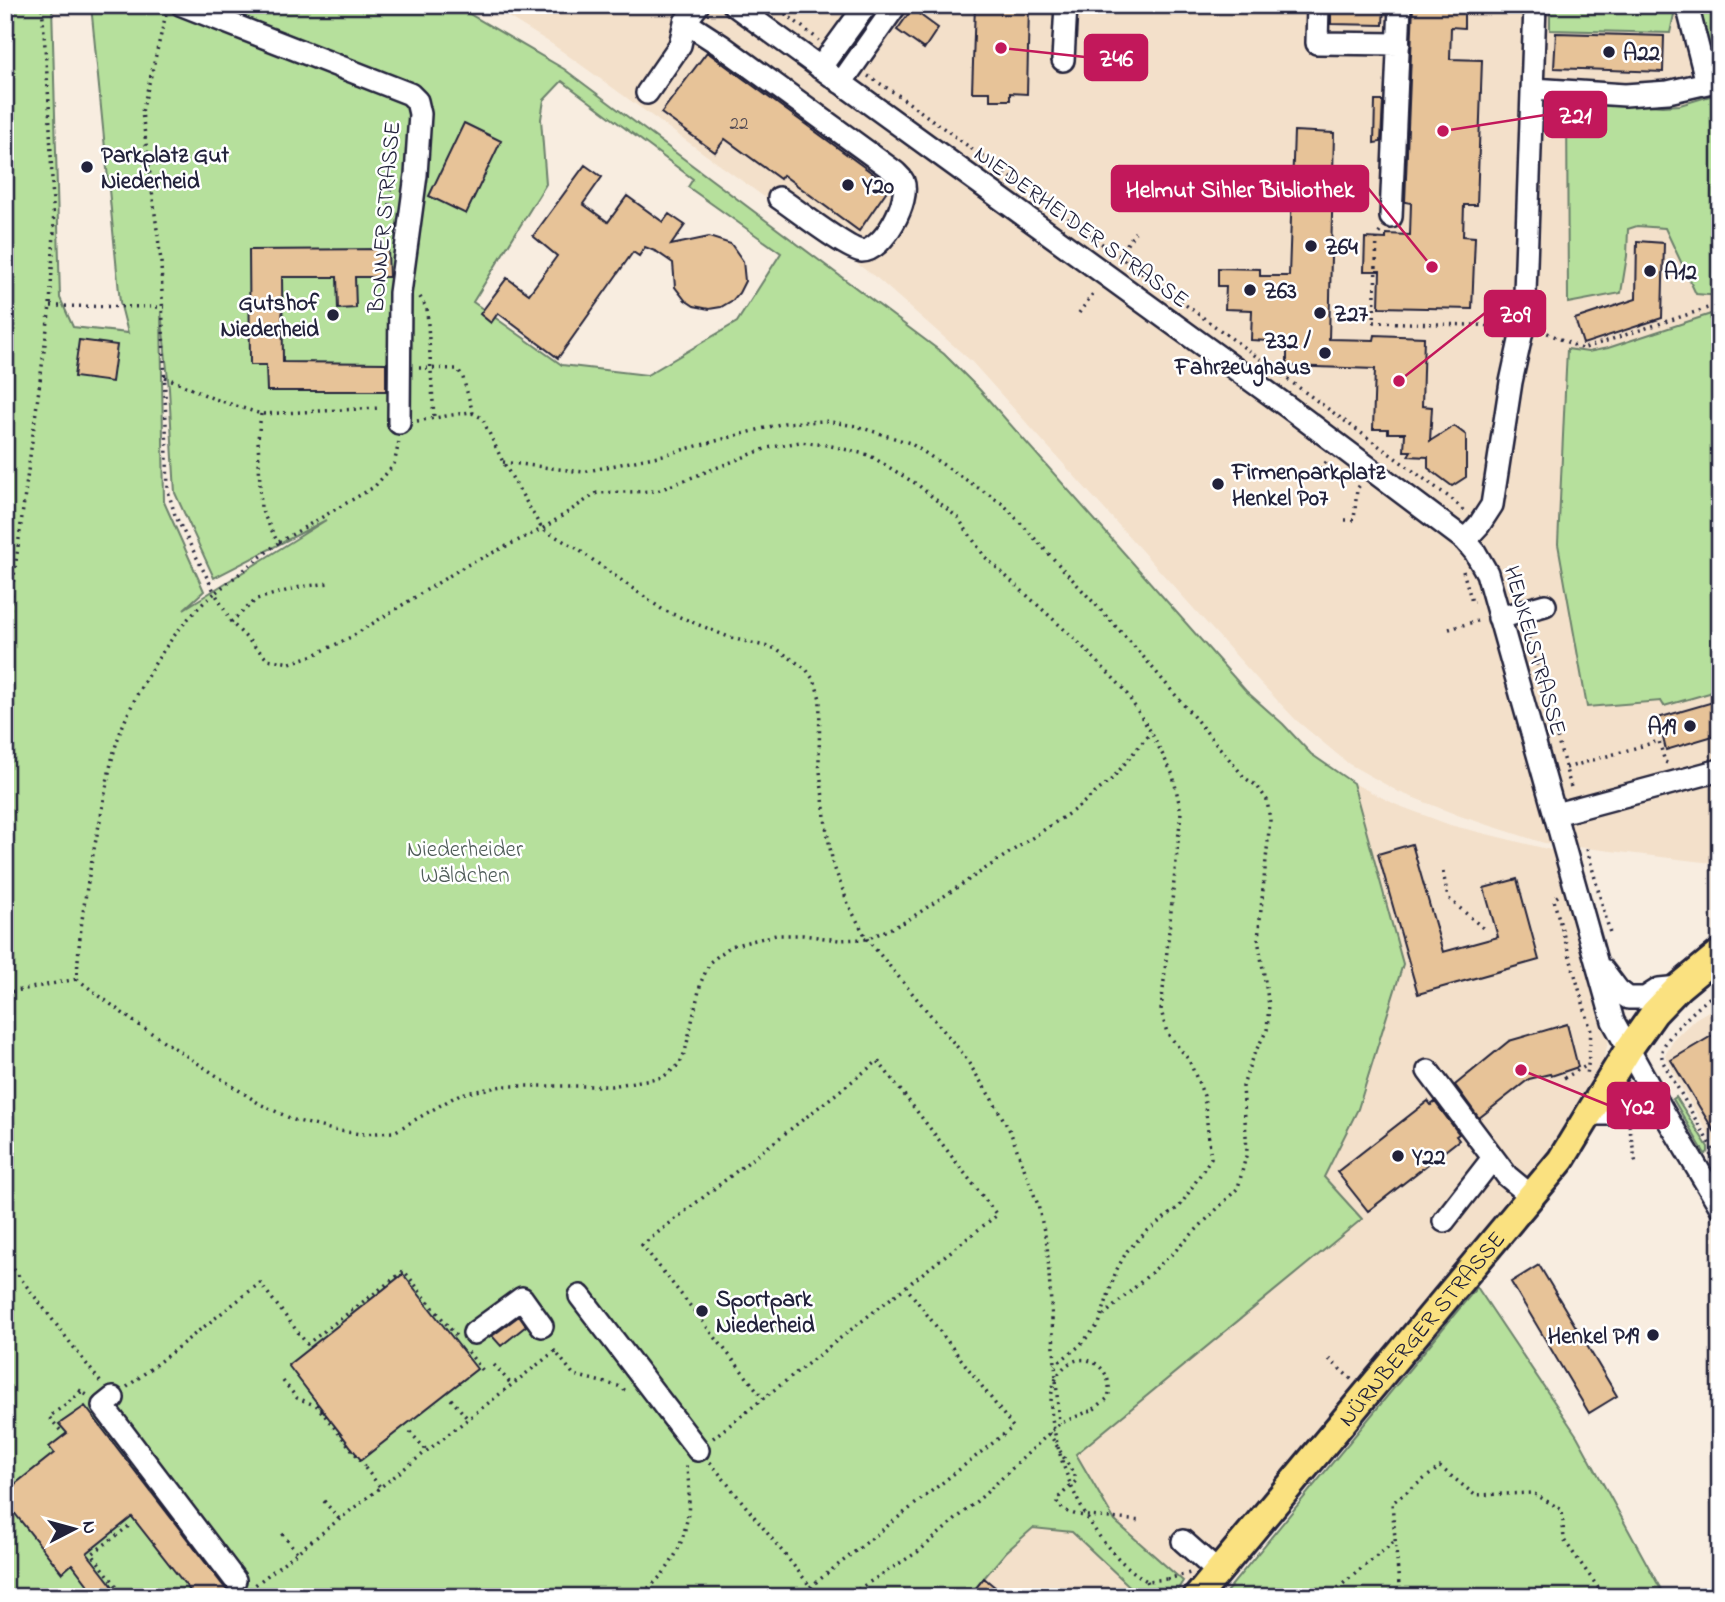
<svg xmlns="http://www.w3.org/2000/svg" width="1725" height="1602" font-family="'Indie Flower',sans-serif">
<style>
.built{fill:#f3e0ca}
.green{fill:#b6e09c;stroke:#6c816c;stroke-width:2;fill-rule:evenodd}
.building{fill:#e7c398;stroke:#22223b;stroke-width:2}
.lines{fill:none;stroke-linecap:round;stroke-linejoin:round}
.minor-casing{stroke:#22223b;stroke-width:26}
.major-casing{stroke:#22223b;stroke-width:32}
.path{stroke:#22223b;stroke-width:3.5;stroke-dasharray:2 5;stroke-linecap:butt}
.minor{stroke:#fff;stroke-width:21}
.major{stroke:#fae180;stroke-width:26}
.path-bridge{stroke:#22223b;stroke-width:3.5;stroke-dasharray:2 5;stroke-linecap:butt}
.poi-dot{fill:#22223b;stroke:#fff;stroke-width:2.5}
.labels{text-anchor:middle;stroke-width:5;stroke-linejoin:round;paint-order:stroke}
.number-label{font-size:19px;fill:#534a52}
.poi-label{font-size:23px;font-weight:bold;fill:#22223b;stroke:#fff;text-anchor:start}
.street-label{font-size:23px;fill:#22223b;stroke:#fff}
.park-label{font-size:23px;fill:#4e5b58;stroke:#fff}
.leader{fill:none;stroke:#c2185b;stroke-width:2.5}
.callout-dot{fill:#c2185b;stroke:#fff;stroke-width:2.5}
.callout{fill:#c2185b;stroke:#c2185b;stroke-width:2.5}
.callout-label{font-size:24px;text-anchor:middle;font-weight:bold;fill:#fff}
</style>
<rect width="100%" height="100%" fill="#f8ede0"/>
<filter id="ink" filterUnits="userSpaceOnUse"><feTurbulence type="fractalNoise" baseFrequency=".0143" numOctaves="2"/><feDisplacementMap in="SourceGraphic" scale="14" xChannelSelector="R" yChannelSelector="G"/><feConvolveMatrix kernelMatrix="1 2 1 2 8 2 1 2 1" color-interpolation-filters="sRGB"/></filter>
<g filter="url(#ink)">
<path class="built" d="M489,5h1231v859l-176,-21 -84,-27 -61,-24 -50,-28 -53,-44 -38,-40 -287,-319 -93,-82 -326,-235z
M1353,783l44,22 53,20 113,28 46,186 -10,36 -65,109 -329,400 -22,-3 -68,-60 -39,-67 286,-235 -38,-42 34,-68 45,-145z
M1720,1004v149l-38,-64 -17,-34 10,-17 20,-19z
M1036,1483l36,49 69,65h-251z"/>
<path class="green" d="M5,5h47l8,293 13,29 55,6 -8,-31 -29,-297h363l110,64 380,285 35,35 267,302 37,33 28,30 42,29 50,181 -45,145 -34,68 38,42 -286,235 39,67 68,60 -10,16h-32l-69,-65 -39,-4 -27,24 -38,45h-963zM562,81l131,98 -5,8 93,66 -44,69 -90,53 -85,-10 -89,-63 73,-118 -5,-65 3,-19zM161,311l8,78 6,104 39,85 112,-58 -142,89 20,-18 -40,-89z
M1550,5h126l-6,28 -120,-3z
M1699,5h21v65l-4,1z
M1720,93v203l-24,-2 -31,-66 -28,-2 -9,3 -1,27 -6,37 -53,10 -1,-204 95,7 18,-1z
M1720,311v379l-56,16 -3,-5 -74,6 -29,-163 9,-195 21,3 20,-4z
M1676,1097l32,50v5l-3,2 -32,-55z
M1477,1287l100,149 88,161h-443z"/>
<path class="building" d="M975,5h54l-2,89 -17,-1v7h-20v-8h-18z
M1331,5h53l-1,20 -52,-1z
M1413,5h51v23l-13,-1 -1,32 32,1 -5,145h-13l-1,31 12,1 -3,72 -93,-2 1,-36h-16l1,-33 21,1v-5l24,1 1,-32 -6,-1z
M912,9l26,19 -14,21 -27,-19z
M1556,33l108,3 -1,36 -109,-4z
M707,52l183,134 -31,45 -76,-56 -3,4 -55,-40 -10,13 -54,-39z
M1375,101h8l-2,41 -7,1z
M464,123l37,18 -35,73 -37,-18z
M1294,131l40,2 -5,206 45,1 1,-5 49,2 -2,69 10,1 -2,34 24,-15 12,9v42l-14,9 -24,-18v-11l-20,-1 3,-5h-7l1,-18h-17v-4h-15l2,-60 -88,-3v-24l-36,-2 1,-30 -27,-1 1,-23h-8v-18l42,1v7h29z
M585,165l17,12 -19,27 25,18 19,-26 36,26 6,-8 16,11 -14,20 38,-8 22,7 12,17 2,20 -6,12 -6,7 -12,7 -12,2 -15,-3 -9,-6 -10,-13 -2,-24 -16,-11 -12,-5 -6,9 -6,-4 -75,106 -60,-45 -7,10 -11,-9 27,-36 22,16 28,-38 -24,-20z
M1637,241l27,2 -2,75 -79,26 -8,-25 61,-20z
M388,249l1,28h-34l1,31 -18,1 -1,-32h-55l1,85 103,1v28h-119l-1,-26h-16l-1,-115z
M79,340l38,5 -5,37 -38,-5z
M1720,700v34l-54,16 -8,-32z
M1412,844l31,108 55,-15 -14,-49 33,-9 22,81 -121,34 -40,-140z
M1567,1024l11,43 -27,9 -1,-2 -21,5 -50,39 -24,-33 54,-44z
M1720,1031v110l-49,-81z
M1428,1101l3,4 4,-3 24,32 -3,2 3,4 -91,71 -31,-39z
M1539,1265l78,131 -28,17 -78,-131z
M403,1274l74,95 -116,91 -73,-95z
M519,1316l7,10 -25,20 -9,-10z
M85,1406l140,182 11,9h-41l-63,-80 -45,36 34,44h-24l-25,-33 -10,9 -57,-72v-9l49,-39 -5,-6 18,-14 -8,-9z
M984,1578l23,19h-38z"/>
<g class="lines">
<g class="minor-casing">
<path id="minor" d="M182,5l228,89 7,7 3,13 -4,61 -16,118 -1,130
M734,5l554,402 177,133 10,12 12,21 126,448 51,92 56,93
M1318,5l-1,38 82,1
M1687,5l20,78
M685,22l37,24 173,126c3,3 6,5 8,9 8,19 -20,70 -41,70 -14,-1 -68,-43 -83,-53
M1063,60l3,-55
M820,68l46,-63
M841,83l55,-78
M1533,89l92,6 43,-3 52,-12
M647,93l33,-48 5,-23 13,-17
M1391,217l9,-212
M1465,540l14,-15 13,-20 19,-123 13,-60 11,-317
M1499,618l46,-13
M1556,814l164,-44
M1603,970l15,20 10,8h17l14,-9 20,-2
M1428,1071l79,105 24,20
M1589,1114h19c19,-27 33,-7 56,-1
M1444,1221l49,-63
M580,1296l118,154
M474,1333l48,-35 20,28
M113,1398l-10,8 132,174
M1183,1541l35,31"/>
</g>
<g class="major-casing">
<g id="major">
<path id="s1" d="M1197,1597l364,-437 67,-110 26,-37 25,-26 41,-34"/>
</g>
</g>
<path class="path" d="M774,5l45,35
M166,14l-24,98 19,149 7,230 7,24 40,78c-38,30 -73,86 -91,130 -12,27 -17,59 -22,88 -12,56 -23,111 -25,168l56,42 127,83 34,16 39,10 28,4 33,-2 66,-38 43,-8h108l52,-9 16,-12 6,-13 16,-70 9,-20 21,-16 45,-11h27l36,5 28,-1 38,-17 172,-114 35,-29 39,-47
M868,76l30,19 555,405 13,13
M390,212v-24l8,-6
M1380,232l-3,4 -3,86 129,4
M1119,256l16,-24
M420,297l7,12 7,109
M51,306l113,1
M1079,313l16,-22
M1541,330l41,19 138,-45
M419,368l39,1 5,9 10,35
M165,377l47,21 49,16 119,-6
M261,414l-3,25 3,70 17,34 -63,50 16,29 36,37 23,4 24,-8 37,-18 114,-71 77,-37 55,-36 60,-2 110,-43 33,-6 27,3 42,10 49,30 40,33 27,39 92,84 46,47 28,44 22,43 8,37 -20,198 6,23 22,27 15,36 7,62 -31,48 -34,26 -19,19 -11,20 -17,53 -21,23 -23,18
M417,421l53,-9 12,6 21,44 39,67 34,19 87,62 68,28 46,11 29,20 9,13 5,17 -1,63 7,64 7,38 16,42 18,33 96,115 30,47 17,30 28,74 9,39 12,180
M503,462l80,10 80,-17 121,-32 41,-2 31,5 54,17 93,61 138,150 104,124 12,8 10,14 3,20 -12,119 11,66 -2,25 -15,28 -9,28 4,66 -9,36 -66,66 -68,61
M1312,480l15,-19
M1345,520h9l3,-31 3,-4
M279,542l95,-55 20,-22 5,-24
M1463,571l9,31h3
M231,622l26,-23 43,-12 29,-4
M1449,629l28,-8
M1527,630l45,161
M5,644l45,-338 4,-74 -5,-129 -7,-98
M1566,768l93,-27 6,21 5,2
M1587,849l23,84
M1443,872l5,26 35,30
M1558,896l-4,3 1,6 36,126 -4,46
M5,993l72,-14
M1564,1078l22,-12
M1628,1118l8,47
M1710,1156l3,-6 -50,-88c-1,-5 -2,-7 -1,-11 4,-17 44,-51 58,-62
M5,1258l97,126
M468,1352l16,20
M1329,1359l23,21
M494,1365l18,20
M283,1381l14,17 20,8 49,61
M127,1387l133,-104 47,61 97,-73 52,65
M79,1390l11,7
M451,1399l17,20
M60,1430l-11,-13 33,-25
M410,1432l17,19
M1049,1433l26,43 1,5 -18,17 -1,4 6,8 14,5 65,6
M713,1438l284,-223 -119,-154 -236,184 122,154
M710,1462l109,135
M365,1468l16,20
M324,1501l16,19
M282,1534l16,19
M1167,1579l23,-6
M1147,1581l7,16
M810,1587l203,-160 -107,-140
M250,1589l305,-238 19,24 44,11 10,6
M796,1596l1,1
M125,1597l-33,-43 37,-28
M637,1597c7,-6 15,-11 21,-18 29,-30 36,-75 28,-114
M846,1597l73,-46 66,-57 74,-70 35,-15
M1327,1597l68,-56
M1400,1597l-8,-94 48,-36 35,28 58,-2 29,17 2,30 41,57"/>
<use href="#minor" class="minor"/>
<use href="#major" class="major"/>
<path class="path-bridge" d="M1094,1409l14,-11c8,-32 -28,-53 -48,-26 -11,15 -10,36 -7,52 10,58 42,126 94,157l20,-2"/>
</g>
</g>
<g class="poi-dot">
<circle cx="1609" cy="52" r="7"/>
<circle cx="87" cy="167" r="7"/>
<circle cx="848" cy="185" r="7"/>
<circle cx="1311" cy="246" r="7"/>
<circle cx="1650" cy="271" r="7"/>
<circle cx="1250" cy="290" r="7"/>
<circle cx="1320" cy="313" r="7"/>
<circle cx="333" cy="315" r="7"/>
<circle cx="1325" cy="353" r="7"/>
<circle cx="1218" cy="484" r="7"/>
<circle cx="1690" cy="726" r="7"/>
<circle cx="1398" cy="1156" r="7"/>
<circle cx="702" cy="1311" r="7"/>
<circle cx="1653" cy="1335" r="7"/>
</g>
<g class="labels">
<g class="number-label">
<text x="739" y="129">22</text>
</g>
<g class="poi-label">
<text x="1623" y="60">A22</text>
<text x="101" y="162">Parkplatz Gut<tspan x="101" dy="26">Niederheid</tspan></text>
<text x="862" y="193">Y20</text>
<text x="1325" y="254">Z64</text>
<text x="1664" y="279">A12</text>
<text x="1264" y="298">Z63</text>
<text x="319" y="310" text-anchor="end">Gutshof<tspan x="319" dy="26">Niederheid</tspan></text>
<text x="1334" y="321">Z27</text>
<text x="1311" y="348" text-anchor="end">Z32 /<tspan x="1311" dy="26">Fahrzeughaus</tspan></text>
<text x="1232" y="479">Firmenparkplatz<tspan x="1232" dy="26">Henkel P07</tspan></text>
<text x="1676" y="734" text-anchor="end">A19</text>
<text x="1412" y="1164">Y22</text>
<text x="716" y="1306">Sportpark<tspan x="716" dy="26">Niederheid</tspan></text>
<text x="1639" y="1343" text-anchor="end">Henkel P19</text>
</g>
<g class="street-label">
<text transform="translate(383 217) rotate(-85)" y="8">BONNER STRASSE</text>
<text transform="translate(1082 226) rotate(36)" y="8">NIEDERHEIDER STRASSE</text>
<text transform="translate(1536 650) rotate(74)" y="8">HENKELSTRASSE</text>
<text dy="8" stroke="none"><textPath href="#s1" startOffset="350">NÜRNBERGER STRASSE</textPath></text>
</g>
<g class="park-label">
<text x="465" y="856">Niederheider<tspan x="465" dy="26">Wäldchen</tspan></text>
</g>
</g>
<path class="leader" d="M1001 48L1085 57M1443 131L1545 115M1432 267L1368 188M1399 381L1485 313M1521 1070L1608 1105"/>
<g class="callout-dot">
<circle cx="1001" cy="48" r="7"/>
<circle cx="1443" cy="131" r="7"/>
<circle cx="1432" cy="267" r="7"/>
<circle cx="1399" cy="381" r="7"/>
<circle cx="1521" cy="1070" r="7"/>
</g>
<g class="callout">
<rect x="1085" y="35" width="62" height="45" rx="7"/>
<rect x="1545" y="92" width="61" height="45" rx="7"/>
<rect x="1112" y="166" width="256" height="45" rx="7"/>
<rect x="1485" y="291" width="60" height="45" rx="7"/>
<rect x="1608" y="1083" width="61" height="45" rx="7"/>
</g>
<g class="callout-label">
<text x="1116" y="66">Z46</text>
<text x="1575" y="123">Z21</text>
<text x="1240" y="197">Helmut Sihler Bibliothek</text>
<text x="1515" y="322">Z09</text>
<text x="1638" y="1114">Y02</text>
</g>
<rect width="1725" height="1602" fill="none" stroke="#fff" stroke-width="28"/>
<rect x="14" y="14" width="1697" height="1574" fill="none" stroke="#22223b" stroke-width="2.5" filter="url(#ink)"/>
<g transform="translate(74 1529) rotate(84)" stroke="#ffffff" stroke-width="5" paint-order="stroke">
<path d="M0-5L12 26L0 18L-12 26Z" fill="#22223b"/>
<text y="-10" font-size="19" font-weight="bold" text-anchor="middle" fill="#22223b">N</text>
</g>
</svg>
